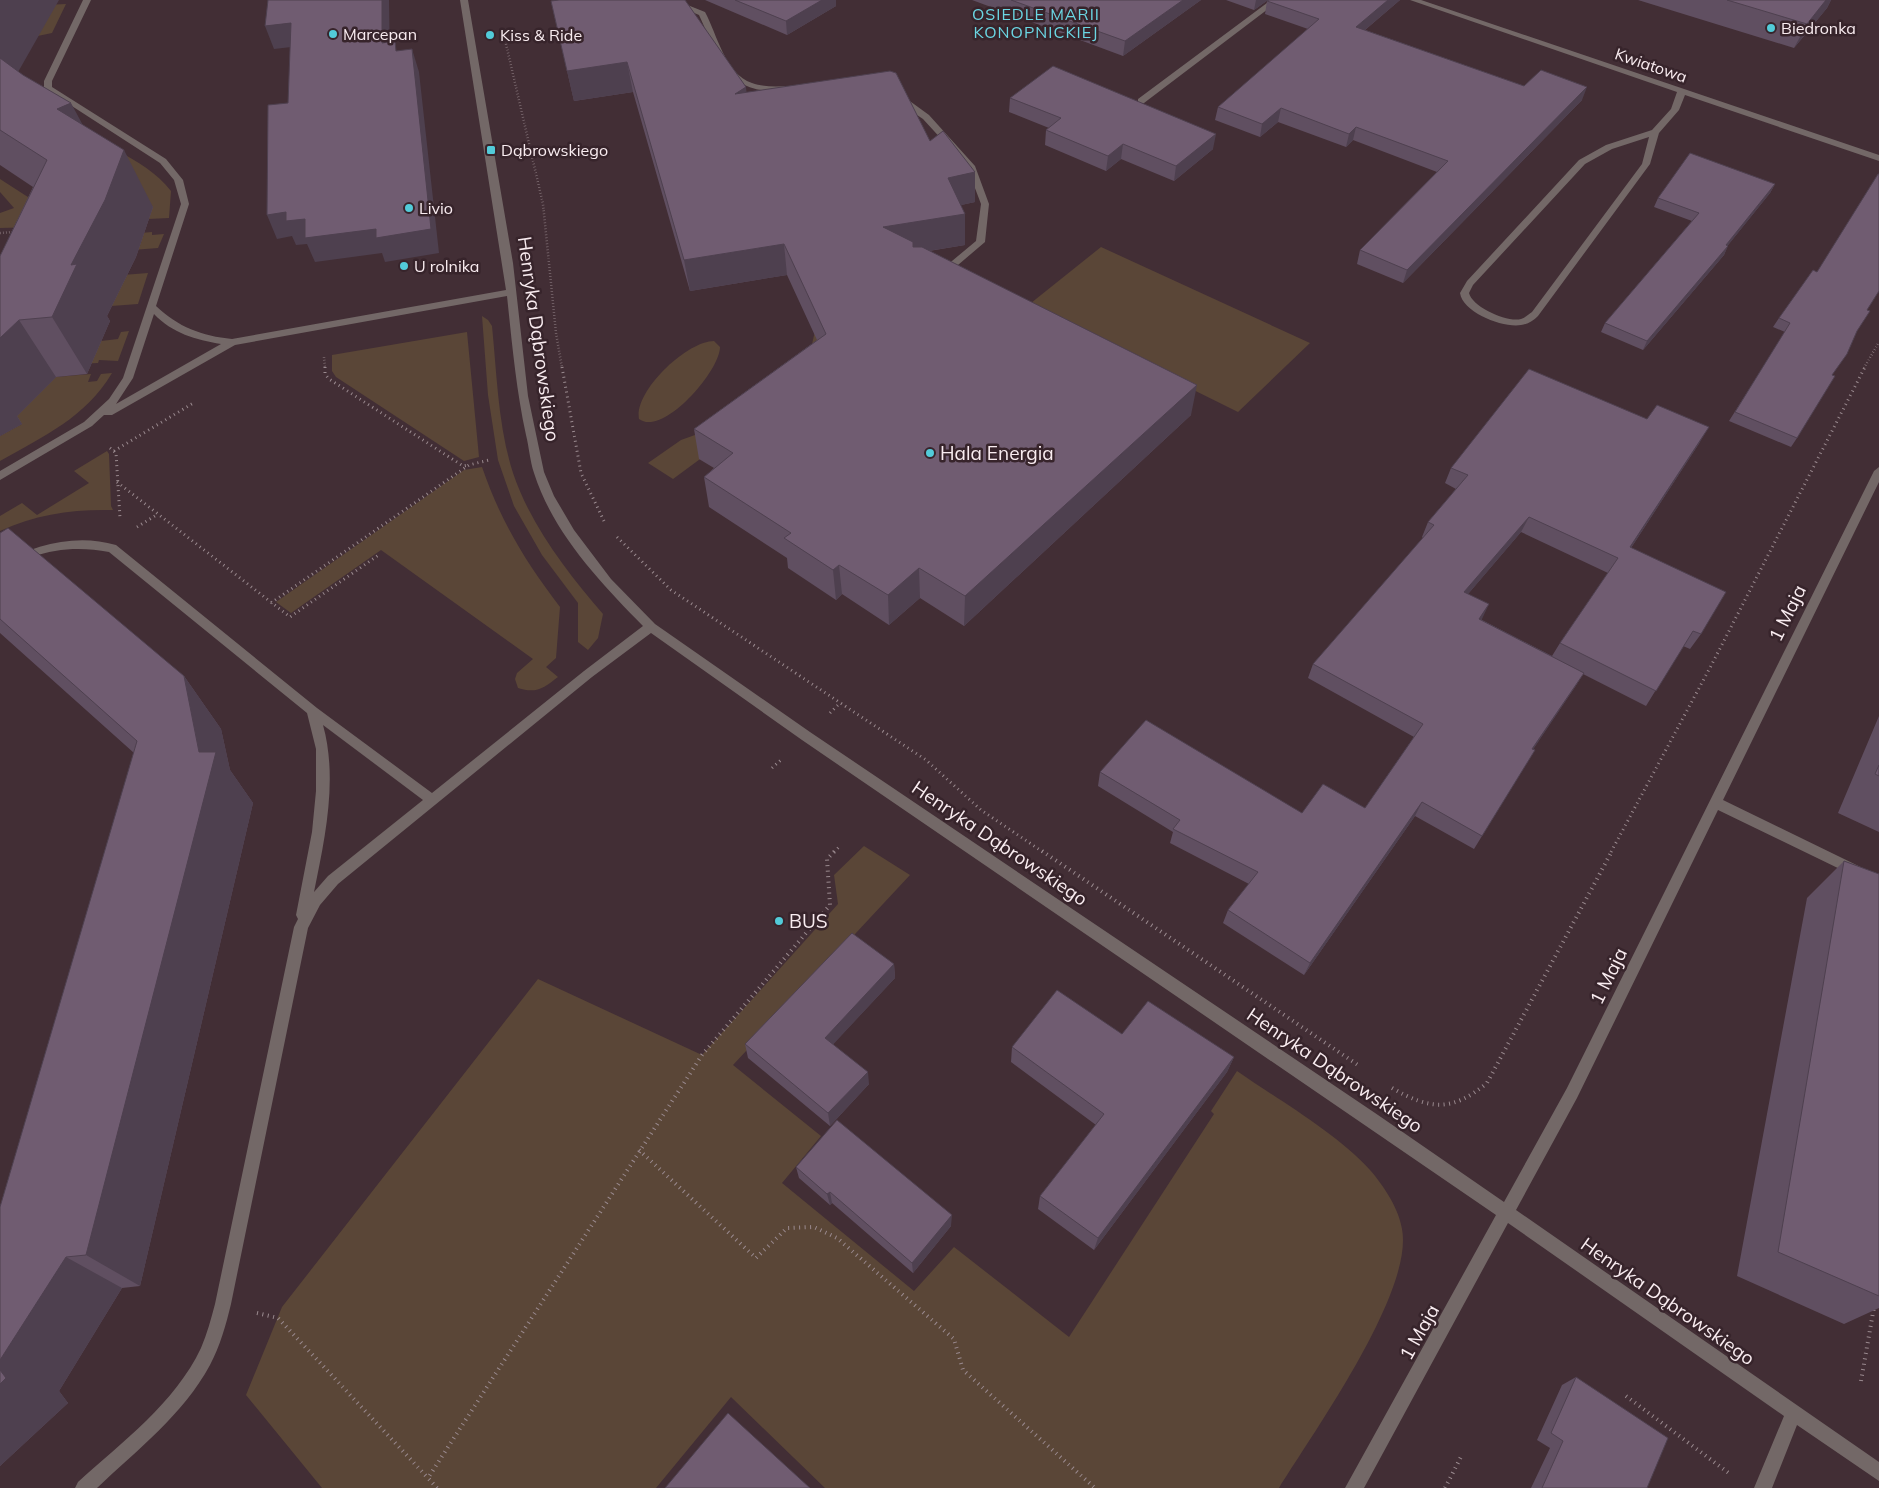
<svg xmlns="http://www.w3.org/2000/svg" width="1879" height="1488" font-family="Mulish,sans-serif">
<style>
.green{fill:#5a4637}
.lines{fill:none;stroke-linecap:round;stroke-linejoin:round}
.path-far2{stroke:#9a8a8f;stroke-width:2.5;stroke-dasharray:0.5 2.5;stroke-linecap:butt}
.path-far1{stroke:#9a8a8f;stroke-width:3;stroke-dasharray:1 4;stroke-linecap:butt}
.path{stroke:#9a8a8f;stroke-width:4;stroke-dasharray:1 4.5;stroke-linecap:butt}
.minor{fill:#736867;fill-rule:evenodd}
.wall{fill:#604f61;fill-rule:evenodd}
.shaded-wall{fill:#4e404f}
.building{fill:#705c71;stroke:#4e404f}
.poi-dot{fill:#52cbd9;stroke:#37242b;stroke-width:2}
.labels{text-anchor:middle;stroke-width:5;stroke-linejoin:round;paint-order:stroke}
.far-neighbourhood-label{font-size:16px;letter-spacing:1px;fill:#6bd6e3;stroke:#37242b}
.far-poi-label{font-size:16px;fill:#f9ecf0;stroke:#37242b;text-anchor:start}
.far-street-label{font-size:16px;fill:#f9ecf0;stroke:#37242b}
.street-label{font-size:19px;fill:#f9ecf0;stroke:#37242b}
.poi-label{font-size:19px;fill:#f9ecf0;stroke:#37242b;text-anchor:start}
</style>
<rect width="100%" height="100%" fill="#422e35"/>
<path class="green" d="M66,4l-14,29 -19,4 13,-32z
M118,151c20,11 38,21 53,40l-2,27 -21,1z
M0,179l59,38 -21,10 -38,1v-15l14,-5 -14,-16z
M152,232v3l12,-1 -6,14 -38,3 21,-18z
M1101,247l209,96 -72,69 -212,-105z
M148,273l-10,31 -40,3 12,-31z
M808,310l54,30 -189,139 -25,-16 33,-23 25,-9 96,-72 10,-15 4,-17 -12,-16z
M482,316l6,4 4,6c5,49 6,100 21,147 18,53 54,99 90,141l-5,24 -10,12 -10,-8v-39l-36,-48 -28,-49 -16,-46 -10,-65z
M129,331l-11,30 -19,-1 -1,3 -24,1 27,-23 17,-2 3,-7z
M467,332l12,125 -15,4 -128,-84 -4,-6v-16z
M714,341l6,6c0,24 -57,90 -81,72 -5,-28 48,-78 75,-78z
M112,373c-27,45 -68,63 -112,88v-25l22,-12 -7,-6 41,-41 35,-3 -3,8 9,-1 4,-7z
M107,451l2,3 2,52 2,4c-39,-1 -77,4 -113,21v-15l22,-13 15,12 52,-32 -15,-12z
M482,467c19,55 43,94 78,140l-4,51 -10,9 12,10c-14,11 -22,17 -40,11l-3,-9 2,-6 16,-14 -152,-109 -90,63 -15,-11 188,-132z
M864,846l46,29 -177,190 88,71 -39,47 132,108 40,-44 115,90 145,-223 -3,-3 26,-40c43,30 98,61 133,99 14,16 29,39 32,59 12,63 -89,204 -123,259h-454l-94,-91 -75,91h-334l-76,-93 36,-88 256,-328 164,76 136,-151 -4,-29z"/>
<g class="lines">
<path class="path-far2" d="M506,44l37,160 13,129 6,35
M0,233l14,-1
M324,357l1,11
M1864,368l15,-26"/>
<path class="path-far1" d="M325,367v7l4,5 134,87 6,-1
M562,367l19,106 23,48
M110,448l6,5 4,65
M114,451l81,-49
M117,482l173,135 90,-63
M137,527l21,-13
M617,537l54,53 255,170 55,50 62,42
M271,603l198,-138 20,-5
M830,713l10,-10
M772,768l10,-9
M834,852l5,-5
M1611,852l101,-188 153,-297"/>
<path class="path" d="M1042,851l316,214
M1392,1088c38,22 60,24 95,-5l125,-232
M639,1150l117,108 31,-30 27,-1 23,11 117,101 9,31 132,118
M257,1313l21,5 150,160
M1861,1381l13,-74
M1626,1396l104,78
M437,1488l-9,-10 274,-423 128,-150 -3,-46 8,-8
M1445,1488l17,-33"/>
<path class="minor" d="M83,0h8l-39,81v6l114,72 17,21 6,24 -33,102c22,21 46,30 76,33l274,-49 -46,-290h8l45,263 15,133 16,76 10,24 20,34 37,49 44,45 155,108 568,383 126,87 63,-114 307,-617 5,-4v15l-156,318 156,76v12l-161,-78 -141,288 -61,112 363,252v19l-82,-56 -25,63h-18l30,-72 -276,-193 -144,265h-19l151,-273 -694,-475 -151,-107 -59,44 -254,207 -18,21 -12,23 -77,376c-5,21 -11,42 -21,61 -27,50 -73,85 -113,123h-22l3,-6c44,-40 97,-79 123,-134 6,-14 10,-29 14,-44l79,-377 4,-8 -2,-4 16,-83 4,-41v-42l-9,-36 -198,-161c-26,-5 -52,-4 -77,5 -11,5 -21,12 -32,15v-9c35,-18 76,-30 116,-18l201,163 115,85 152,-122 59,-45c-43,-44 -90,-93 -109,-153 -4,-12 -5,-26 -8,-38 -10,-46 -14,-92 -19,-139l-272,49 -123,70h-8l-12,11 -92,54v-9l84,-49 25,-23 14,-21 58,-174 -7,-24 -14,-17 -116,-75v-7zM154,314c18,19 42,26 67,30l-105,60 17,-26zM323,725l100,75 -95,76 -14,16c11,-54 24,-113 9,-167z
M664,0h11l30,12c12,22 20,62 47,71 13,5 29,3 43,3l4,2c-6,5 -18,3 -27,3 -49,-1 -55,-38 -73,-76z
M1271,0h9l-136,103h-6v-4z
M1410,0h11l458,155v6l-194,-66 -6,15 -20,23 -9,31 -112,152c-5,5 -10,8 -17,9 -18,3 -58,-12 -61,-32l7,-12 112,-121 27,-15 46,-15 19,-21 6,-17zM1649,137l-7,27 -110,148c-3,2 -7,6 -11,7 -13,4 -49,-12 -52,-26l4,-8 112,-121 27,-15z
M896,97l11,2 22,16 46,51 14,38 -4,38 -27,23 -19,6 -5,-3 18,-7 24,-20 5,-37 -14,-37 -44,-48 -27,-18z"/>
</g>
<path class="wall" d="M0,0l18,72 65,53 70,82 -17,50 -29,59 3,5 -23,53 -31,3 -39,39 5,8 -22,12v-180l33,-69 -33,-22z
M705,0h131v6l-49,29z
M972,0h229l-78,56z
M1226,0h42l-14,10z
M1400,0l-35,30 159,56 58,14 -179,183 -46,-19 3,-14 77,-78 -84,-32 -7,7 -68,-25 -18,15 -45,-17 3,-13 90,-78 -43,-15 2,-13z
M1638,0h193l-4,8 -33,40z
M551,1l195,91 184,49 45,61 -14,3 4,40 -36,6 262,164 -227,211 -44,-28 -31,27 -47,-31 -6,6 -48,-32 -1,-10 -78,-51 -5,-30 10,-9 -15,-9 -5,-30 123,-89 -30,-65 -97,16 -57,-199 -59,9z
M1010,98l203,51 -39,32 -53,-22 -15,12 -61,-26 1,-15 3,-2 -40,-16z
M1775,184l-5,9 -42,52 -4,10 -81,95 -42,-18 4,-9 87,-102 -38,-14 4,-9z
M1817,272l50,38 -35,65 -35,63 -6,9 -62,-26 56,-89 -12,-5 6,-9z
M1700,442l-69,106 70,86 -11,15 -7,-3 -37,60 -63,-32 -8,13 -42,62 2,1 -61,99 -59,-33 -111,159 -81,-52 5,-13 21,-26 -79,-41 3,-11 -75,-46 2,-14 202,41 63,-5 49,-71 -106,-59 5,-14 110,-126 -1,-1 6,-15 28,-33 -11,-6 6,-15zM1521,532l87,41 -48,70 -8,13 -70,-36 -14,-26z
M0,533l184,143 37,53 9,41 23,33 -113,483 -18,2 -63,103 9,12 -68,63v-259l134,-454 -134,-120z
M1879,716v116l-41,-19z
M1844,861l35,13v434l-35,16 -107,-48 70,-378z
M894,964l1,14 -62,66 36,40 -39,42 -82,-68 -3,-14z
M1122,1034l112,23 -7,15 -133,178 -56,-41 2,-13 56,-71 -85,-63 1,-15z
M796,1167l155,59 -38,47 -81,-70 -2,2 -31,-27z
M1576,1377l71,111h-116l19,-40 -13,-8 25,-55z"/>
<path class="shaded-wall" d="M0,0h59l-54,95 -5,-9z
M382,0h7l1,66 -8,-23z
M822,0h14v6l-49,29 -1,-14z
M1183,0h18l-78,56 2,-15z
M1256,0h12l-14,10z
M1388,0h12l-47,40 3,-13z
M1826,0h5l-4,8 -33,40 13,-24z
M291,23l9,23 -26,3 -9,-23z
M412,49l7,23 20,181 -54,9 -3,-9 -67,9 -8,-18 -11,1 -4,-9 -15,3 -10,-24z
M627,62l6,30 -59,9 -7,-30z
M746,87l3,30 -14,-23z
M1587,87l-5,13 -179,183 4,-13z
M71,103l30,56 -44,-50z
M1281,108l-3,14 -18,15 2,-13z
M1356,127l-3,13 -7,7 3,-13z
M1216,134l-3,15 -39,32 2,-15z
M1123,144l-2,15 -15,12 2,-15z
M124,150l29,57 -17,50 -29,59 3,5 -23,53 -35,-57 19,-52z
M975,172v30l-27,6v-30z
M1775,184l-5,9 -49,61 5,-9z
M965,214v31l-81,13 -1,-31z
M784,244l3,31 -97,16 -6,-31z
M1728,246l-4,9 -81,95 4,-9z
M19,320l37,57 -39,39 5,8 -22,12v-98z
M1197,385l-6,30 -227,211 1,-30z
M1709,427l-9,15 -79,121 9,-16z
M1529,517l-8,15 -64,75 7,-15z
M839,565l3,29 -6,6 -3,-30z
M919,568l1,30 -31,27 -1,-30z
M1489,604l-7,15 -10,15 7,-15z
M1584,673l-9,14 -51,76 8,-14z
M184,676l37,53 9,41 23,33 -113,483 -54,-31 113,-503z
M1422,802l-7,14 -111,159 6,-12z
M894,964l1,14 -68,73 -2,-13z
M1234,1057l-7,15 -133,178 4,-12z
M868,1072l1,12 -39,42 -2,-13z
M830,1192l2,11 -2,2 -3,-11z
M952,1215l-1,11 -38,47 -1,-10z
M66,1257l56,31 -63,103 9,12 -68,63v-106z"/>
<path class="building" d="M268,0h114v43l13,-2 1,10 16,-2 19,180 -55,9v-9l-71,9v-19l-19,2v-9l-19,3 1,-110 20,-2 3,-80 -26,3z
M559,0h126l61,87 -11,7 155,-23 6,2 34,68 13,-10 32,41 -27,6 17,36 -82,13 30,15v5h9l275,138 -232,211 -46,-28 -31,27 -49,-30 -6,5 -49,-32 7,-5 -87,-56 29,-24 -39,-24 132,-95 -42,-90 -100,16 -57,-198 -60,9 -16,-70z
M735,0h87l-36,21z
M1011,0h172l-58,41z
M1269,0h119l-32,27 168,59 17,-16 46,17 -180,183 -47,-20 88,-89 -92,-34 -7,7 -68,-26 -19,16 -44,-17 101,-88 -52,-18z
M1727,0h99l-19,24z
M0,58l23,17 48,28 -14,6 67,41 -19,50 -34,65 6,-1 -25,53 -33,3 -19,18v-82l47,-96 -47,-30z
M1053,66l163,68 -40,32 -53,-22 -15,12 -62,-26 15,-12 -51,-20z
M1690,153l85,31 -49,61 2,1 -81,95 -42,-18 94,-110 -41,-15z
M1878,174h1v117l-12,19 3,1 -13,20 -10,23 -15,21 3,1 -38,62 -62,-26 55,-89 -11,-5 34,-48 4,2z
M1529,369l118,50 10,-14 52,22 -79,120 96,45 -25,42 -8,-3 -37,60 -96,-48 58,-85 -89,-41 -65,75 25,12 -10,15 105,54 -52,76 3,1 -53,86 -60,-34 -112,161 -82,-53 30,-38 -85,-43 7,-9 -80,-48 46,-52 156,93 21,-29 42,24 58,-84 -110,-60 121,-139 -6,-3 40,-47 -17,-7z
M8,528l176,148 15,76h17l-130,503 -20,2 -66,103v-153l137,-466 -137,-122v-86z
M1879,765v11l-4,-2z
M1844,861l35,13v422l-101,-44z
M852,933l42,31 -69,74 43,34 -40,41 -83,-69z
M1057,990l65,44 26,-33 86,56 -136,181 -58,-42 64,-82 -92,-67z
M837,1120l115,95 -40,48 -82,-71 -3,2 -31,-27z
M0,1370l6,8 -6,6z
M1576,1377l92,61 -21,50h-105l21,-47 -12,-8z
M728,1413l82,75h-145z"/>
<g class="poi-dot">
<circle cx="1771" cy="28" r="5"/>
<circle cx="333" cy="34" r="5"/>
<circle cx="490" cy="35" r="5"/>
<rect x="486" y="145" width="10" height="10" rx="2.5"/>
<circle cx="409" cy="208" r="5"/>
<circle cx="404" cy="266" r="5"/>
<circle cx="930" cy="453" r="5"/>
<circle cx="779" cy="921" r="5"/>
</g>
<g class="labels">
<g class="far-neighbourhood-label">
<text x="1036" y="20">OSIEDLE MARII<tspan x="1036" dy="18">KONOPNICKIEJ</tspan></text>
</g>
<g class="far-poi-label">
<text x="1781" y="34">Biedronka</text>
<text x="343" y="40">Marcepan</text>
<text x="500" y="41">Kiss &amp; Ride</text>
<text x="501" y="156">Dąbrowskiego</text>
<text x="419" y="214">Livio</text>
<text x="414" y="272">U rolnika</text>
</g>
<g class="far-street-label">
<text transform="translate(1651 65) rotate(19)" y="6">Kwiatowa</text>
</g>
<g class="street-label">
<text transform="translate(539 339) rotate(82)" y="7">Henryka Dąbrowskiego</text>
<text transform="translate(1787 613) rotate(-64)" y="7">1 Maja</text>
<text transform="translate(1000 843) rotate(34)" y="7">Henryka Dąbrowskiego</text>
<text transform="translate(1608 976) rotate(-64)" y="7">1 Maja</text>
<text transform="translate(1335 1070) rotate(34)" y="7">Henryka Dąbrowskiego</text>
<text transform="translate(1668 1301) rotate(35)" y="7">Henryka Dąbrowskiego</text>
<text transform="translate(1419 1332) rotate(-61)" y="7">1 Maja</text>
</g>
<g class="poi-label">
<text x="940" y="460">Hala Energia</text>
<text x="789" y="928">BUS</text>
</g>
</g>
</svg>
